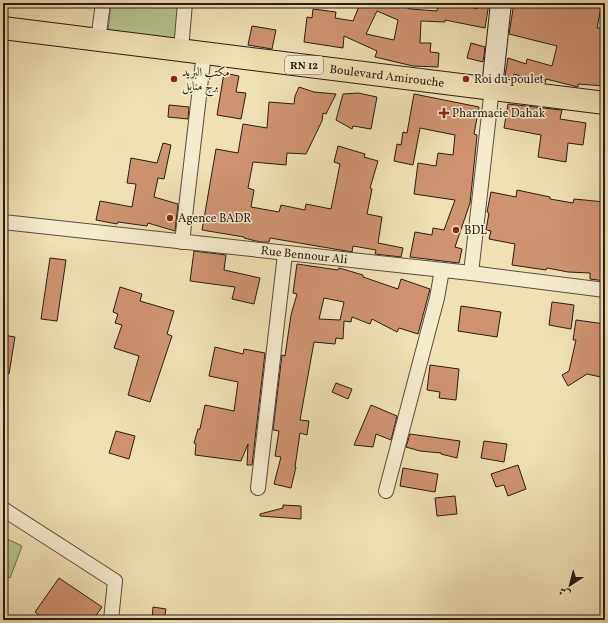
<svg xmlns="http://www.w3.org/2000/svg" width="608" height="623" font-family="Vollkorn,Amiri,serif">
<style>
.green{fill:#b7c38f;stroke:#706f52}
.building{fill:#cf9370;stroke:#291b16;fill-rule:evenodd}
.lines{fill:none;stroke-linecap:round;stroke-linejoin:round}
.street-casing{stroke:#5a4c3e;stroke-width:16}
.secondary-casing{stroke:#291b16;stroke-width:22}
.primary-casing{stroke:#291b16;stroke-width:24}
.street{stroke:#f5ecce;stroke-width:14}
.secondary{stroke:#f5ecce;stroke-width:20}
.primary{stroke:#efe1b4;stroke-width:22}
.poi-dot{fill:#8f2418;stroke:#f5ecce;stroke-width:1.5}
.labels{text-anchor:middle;stroke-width:3;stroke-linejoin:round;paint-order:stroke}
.shield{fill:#f5ecce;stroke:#665a4d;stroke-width:1}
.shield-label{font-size:11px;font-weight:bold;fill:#291b16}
.poi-label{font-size:12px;fill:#291b16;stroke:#f5ecce;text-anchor:start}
.street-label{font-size:12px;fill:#291b16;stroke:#f5ecce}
</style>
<rect width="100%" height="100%" fill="#efe1b4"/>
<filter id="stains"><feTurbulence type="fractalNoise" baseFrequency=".005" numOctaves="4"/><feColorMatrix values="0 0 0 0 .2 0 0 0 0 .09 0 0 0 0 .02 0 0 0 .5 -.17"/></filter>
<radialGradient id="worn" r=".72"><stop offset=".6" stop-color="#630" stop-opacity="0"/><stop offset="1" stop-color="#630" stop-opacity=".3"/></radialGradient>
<path class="green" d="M111,3h72l-5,47 -71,-9z
M3,537l19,9 -12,32 -7,-3z"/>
<path class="building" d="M358,3h37l15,6 27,2 1,-8h19l20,6 1,-6h11l-4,25 -40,-8v2l-24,-1 -1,22h11l-1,9 9,1 -1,14 -25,-1 -38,-9 2,-6 -33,-15 -1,12 -39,-6 3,-25 5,1 1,-9 23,3 -1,6 18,3 7,-17zM377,11l21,9 -4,20 -28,-6z
M514,3h88l-5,25h8v58l-27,-2v3l-32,-8 -1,4h-1l-30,-9 -1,4 -8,-2 3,-18 18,6 1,-5 25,7 5,-20 -48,-12z
M252,26l24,4 -4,19 -24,-4z
M471,43l14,4 -2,15 -16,-4z
M224,73l15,3 -3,16 10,1 -5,26 -24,-4z
M299,87l15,5 22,2 -10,20 -3,-1 -1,8 -16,33 -19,-1 -1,12 -33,-3 -5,26 6,2 -3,17 28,5 2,-7 24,5 1,-6 25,5 9,-45 -6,-2 4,-16 27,8 -1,3 14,4 -8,27 2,1 -5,25 15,3 -4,26 25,5 -2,9 -26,-3 1,-4 -23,-4 -1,6 -82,-14 -1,4h-9l-16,-4v-1l-42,-7 14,-81 22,4 5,-29 24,4 2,-26 25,2 1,-8z
M358,93l19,4 -6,32 -18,-3 -1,3 -16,-9 7,-26z
M414,94l65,13 -5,27 3,1 -1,11 -6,57 -15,44 7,2 -3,14 -49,-6 5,-25 17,3 1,-7 11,2 11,-30 -41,-6 4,-31 18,3 2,-13 15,2 2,-20 -35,-7 -7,37 -19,-4 3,-17 4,1 2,-13 4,1z
M508,104l54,6 -2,9 26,4 -3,22 -15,-2 -2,19 -28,-5 3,-22 -37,-7z
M169,105l20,2 -1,12 -20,-2z
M163,143l8,2 -7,34 -6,-1 -4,19 24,7 -3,27 -27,-8 -1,3 -29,-4 -1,2 -21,-4 4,-19 32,6 4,-23 -9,-1 4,-25 26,5z
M517,190l33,7v2l23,4 1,-4 31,3v79l-15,-2v-6l-22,-1 -21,-4 -1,2 -34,-5 3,-21 -26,-5 2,-8 -5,-1 3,-17 -2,-1 4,-20 25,5z
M194,251l32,4 -2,15 36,8 -6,26 -22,-5 3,-12 -45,-6z
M50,258l16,2 -9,61 -16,-2z
M297,264l41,6 1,-2 24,7v2l35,12 3,-10 29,10 -12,45 -19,-6 -2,4 -25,-13 -2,5 -18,-7 -1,5 -7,-1 -1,18 -7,-1 -1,6 -21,-2 -14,78 9,1 -2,14 -7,-2 -5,34h1l-5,21 -17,-4 7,-27 -6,-1 4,-25 -6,-1 9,-75 3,1 6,-41 6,-21 -4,-1zM324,298l20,4 -4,18 -21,-1z
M120,287l22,7 -2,7 34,10 -7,23 5,2 -22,66 -22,-7 11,-39 -25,-8 8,-23 -7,-2 3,-9 -5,-2z
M552,302l22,3 -3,24 -22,-4z
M461,306l40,6 -4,25 -39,-6z
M576,320l29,4v54l-18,-4 -19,12 -6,-11 7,-4 7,-31h-3z
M3,335l12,2 -6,37 -6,-1z
M215,347l28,7 1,-5 21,4 -13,112h-5l1,-21 -7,17 -46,-6 1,-11 -2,-1 4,-14h2l5,-24 29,6 4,-29 -29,-6z
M430,365l29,4 -3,31 -17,-2 1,-6 -13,-2z
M336,383l16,6 -4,10 -16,-7z
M371,405l26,11 -6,24 -15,-6 -3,13 -19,-2z
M116,431l19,5 -6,23 -20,-6z
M410,434l50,7 -3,17 -16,-4v-1l-21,-2 -14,-4z
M484,441l23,3 -3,18 -23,-4z
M518,465l8,24 -18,7 -4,-11 -8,2 -5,-13z
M403,468l35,6 -3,18 -35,-6z
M455,496l2,18 -20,2 -2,-18z
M283,505l18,1v13l-41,-3v-2l23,-6z
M59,578l43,29 -9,13h-47l-11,-8z
M153,607l13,2 -2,11h-12z"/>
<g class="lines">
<g class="street-casing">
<g id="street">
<path d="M98,40l5,-37"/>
<path d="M181,50l4,-47"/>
<path id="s1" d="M3,222l468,51 134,17"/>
<path d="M182,242l22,-189"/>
<path d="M471,273l21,-185"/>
<path d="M258,488l27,-234"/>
<path d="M386,491l51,-193 5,-28"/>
<path d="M3,509l112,72 -4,39"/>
</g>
</g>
<g class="secondary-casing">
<path id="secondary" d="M492,88l9,-85"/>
</g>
<g class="primary-casing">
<g id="primary">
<path id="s2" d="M3,28l602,75"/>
</g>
</g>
<use href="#street" class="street"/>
<use href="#secondary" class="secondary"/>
<use href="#primary" class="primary"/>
</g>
<g class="poi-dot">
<circle cx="174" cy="79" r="4"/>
<circle cx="466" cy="79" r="4"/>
<path d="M442 107h4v4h4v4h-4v4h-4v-4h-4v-4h4z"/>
<circle cx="170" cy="218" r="4"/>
<circle cx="456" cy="230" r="4"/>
</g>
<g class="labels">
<rect class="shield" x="285" y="56" width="38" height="18" rx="3"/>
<g class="shield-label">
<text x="304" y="69">RN 12</text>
</g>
<g class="poi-label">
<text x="182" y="76">مكتب البريد<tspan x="182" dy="14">برج منايل</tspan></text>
<text x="474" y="83">Roi du poulet</text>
<text x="452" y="117">Pharmacie Dahak</text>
<text x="178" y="222">Agence BADR</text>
<text x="464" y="234">BDL</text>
</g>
<g class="street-label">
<text dy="4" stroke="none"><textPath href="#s2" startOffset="387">Boulevard Amirouche</textPath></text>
<text dy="4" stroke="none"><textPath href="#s1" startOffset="303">Rue Bennour Ali</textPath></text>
</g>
</g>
<rect width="608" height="623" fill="none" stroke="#efe1b4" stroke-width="16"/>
<rect x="4" y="4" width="600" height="615" fill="none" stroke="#291b16" stroke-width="2"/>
<rect x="8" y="8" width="592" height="607" fill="none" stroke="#291b16"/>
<g transform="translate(570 585) rotate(216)" stroke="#f5ecce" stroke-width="3" paint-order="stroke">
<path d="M0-3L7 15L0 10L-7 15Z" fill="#291b16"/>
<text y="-6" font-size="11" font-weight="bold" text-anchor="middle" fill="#291b16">ش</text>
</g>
<rect width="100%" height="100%" filter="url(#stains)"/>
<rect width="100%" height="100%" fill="url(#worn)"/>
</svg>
